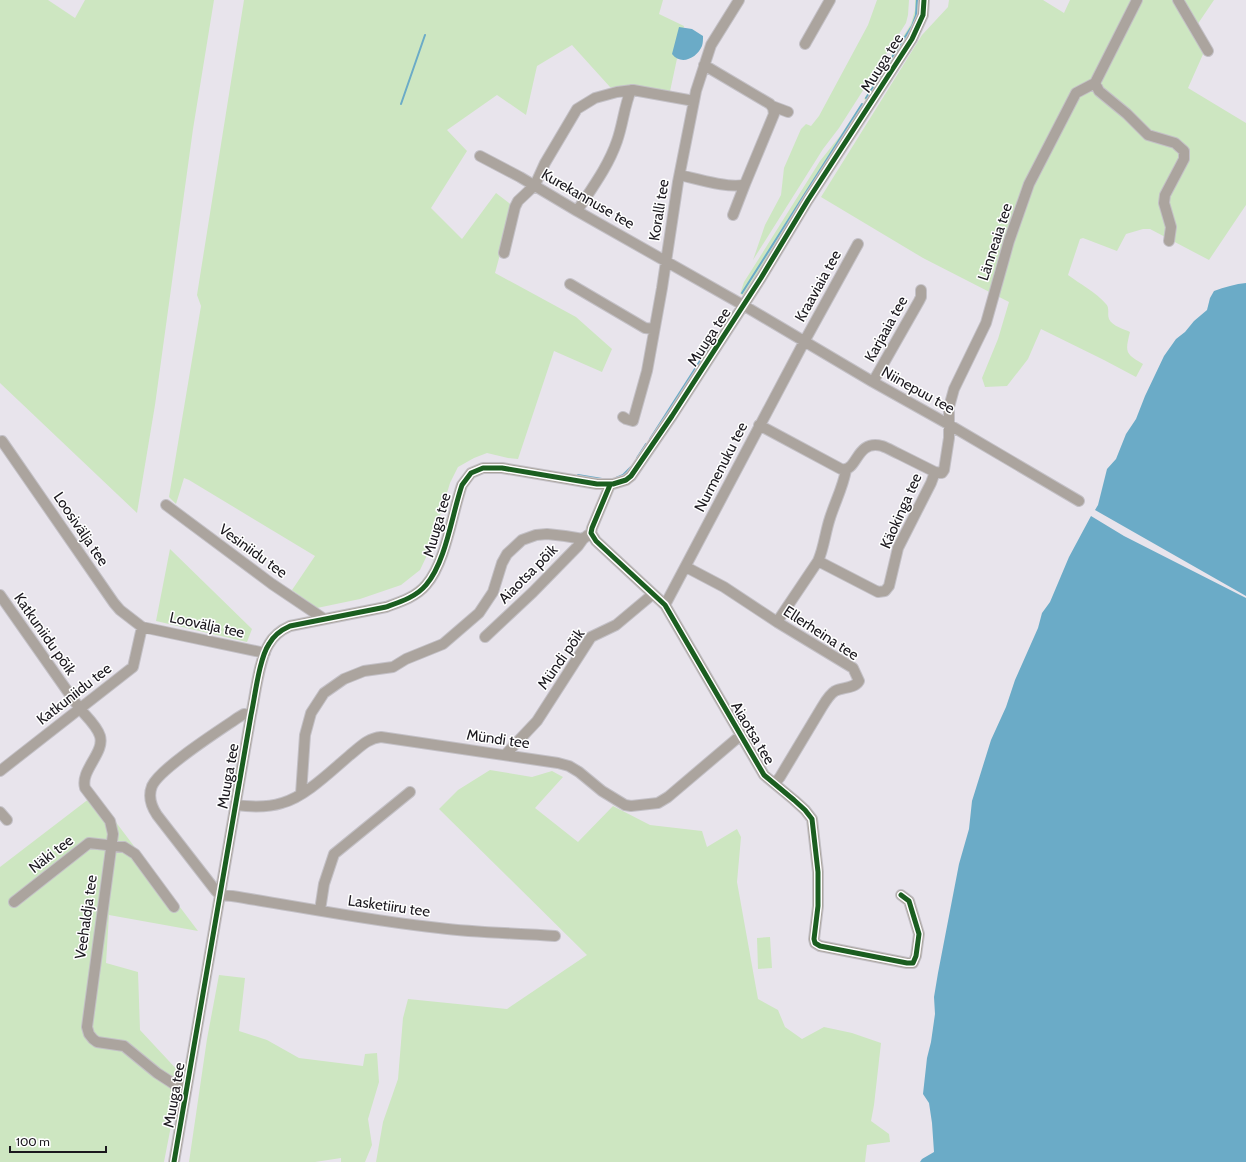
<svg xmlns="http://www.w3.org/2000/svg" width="1246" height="1162" font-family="Cabin,sans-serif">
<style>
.green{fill:#cde6c1}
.water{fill:#6babc7}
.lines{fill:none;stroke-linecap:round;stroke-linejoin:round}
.stream{stroke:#6babc7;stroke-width:2}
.minor-casing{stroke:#c3c0c6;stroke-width:12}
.minor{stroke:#aba49e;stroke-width:10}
.cycleway-casing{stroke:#fff;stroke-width:8}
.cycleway{stroke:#1b5e20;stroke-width:5}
.labels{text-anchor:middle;stroke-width:3;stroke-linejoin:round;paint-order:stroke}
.street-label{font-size:15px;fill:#1b181e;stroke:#fff}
</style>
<rect width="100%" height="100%" fill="#e8e4ec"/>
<path class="green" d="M0,0h48l27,18 10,-18h129l-21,129 -38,276 -18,108 -137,-130z
M244,0h419l-4,14 25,12 -15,70 -59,-9 -38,-42 -35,21 -11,49 -29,-20 -50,35 20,21 -36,57 31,31 34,-46 17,13 -18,67 81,44 36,32 -10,23 -48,-21 -36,108 -10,-1 -21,-5 -13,5 -16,9 -8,16 -20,66 -10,21 -19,15 -41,14 -43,9 -25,-18 23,-34 -126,-76 -5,-2 -8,26 -7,-7 32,-191 -4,-11z
M877,0h32l-1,15 -2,8 -67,105 -16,21 -70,111 12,-35 16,-30 3,-27 17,-39 5,-5 5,2 8,-10 49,-91z
M915,0h5v11l-8,20 -45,70 -3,-2 47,-75 4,-14z
M949,0h94l21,13 6,-13h144l-21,31 11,21 -16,36 58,35v82l-37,55 -59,-31h-7l-17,5 -9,17 -34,-13 -3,1 -12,36c12,9 28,17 38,29 4,4 1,10 3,15 3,7 15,10 21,13 -5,20 -5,22 13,32l-7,13 -32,-17 -63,-31 -13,30 -21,27 -22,1 -3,-9 16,-39 11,-37 -86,-44 -102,-61 101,-162 26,-28z
M862,103l2,1 -119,192 -5,-2 4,-12 14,-22 62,-99 20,-25z
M170,549l82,80 -5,13 -91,-21z
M490,770l42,7 20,-6 11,6 -28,31 43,34 35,-36 37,19 52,6 5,16 30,-18 4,8 -4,45 21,117 20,11 7,17 17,12 22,-12 28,6 29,10 -7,62 -3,16 18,13 1,8 -23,3 -2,17h-489l7,-40 15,-43 5,-61 5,-19 99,10 80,-54 -148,-146 19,-19z
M94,795l21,26 83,110 -89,-16 -3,48 32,9 2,58 41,44 -17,88h-164v-295z
M770,937l2,31 -14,1 -1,-31z
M219,975l26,3 -6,53 28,9 32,18 64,8 2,-12 12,-1 2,29 -11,37 4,26 -7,17h-24v-4l-26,4h-126l18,-123z"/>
<path class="water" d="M679,27l13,2 11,7c0,3 0,7 -1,10 -5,12 -21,20 -30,8z
M1246,283v313l-151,-86 3,-5 9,-36 9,-10 10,-25 10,-15 9,-23 19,-40 12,-17 9,-7 9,-11 13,-11 3,-12 4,-7c10,-4 22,-7 32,-8z
M1091,516l33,20 122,62v564h-326l2,-3 12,-7 -2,-29 -3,-20 -6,-9 4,-36 4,-16 4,-28 -1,-17 4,-24 21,-109 10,-35 3,-28 19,-61 15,-33 9,-27 23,-52 4,-15 8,-11 19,-45z"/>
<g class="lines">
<path class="stream" d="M866,98l46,-72 4,-11 1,-15
M401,104l24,-69
M742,293l120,-189
M650,439l66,-103
M637,458l9,-14
M578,475l24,4
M616,478l7,-3 8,-8"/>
<g class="minor-casing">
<path id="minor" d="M1178,0l30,51
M805,44l25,-44
M1095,83l4,8 28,23 21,21 27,8 9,8v8l-19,36 -1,8 7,24 -2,14
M1095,83l42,-83
M772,106l16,6
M480,156l40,21 57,34 166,94 130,77 75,42 131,77
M680,175c14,3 53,15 65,9l29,-70 -1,-6 -3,-4 -66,-39
M577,211c15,-23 31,-44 40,-70 6,-17 7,-34 14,-51
M733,215l12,-31
M504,253l11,-46 3,-6 17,-16 10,-22 32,-54 18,-11 22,-6 16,-2 61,11
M570,284l75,44 9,1
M873,382l46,-81 2,-4v-7
M623,417l3,2 7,2 14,-50 15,-83 16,-106 18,-91 15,-46 28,-45
M759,425l82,44c17,4 14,-30 41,-23 6,2 12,6 17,8 12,6 24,12 36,18
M2,441l112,162 6,7 22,17 123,26
M610,485l-18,43 -1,5 5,8 69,64 99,170 30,25 11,10 7,9 6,53v34l-4,33 1,4 5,3 87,17h6l3,-7 3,-22 -10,-33 -8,-6
M166,505l106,79 52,35
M818,561l60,31 7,-1 4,-5 9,-38 33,-65 4,-11 7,1 2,-3 5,-32v-31l5,-18 32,-66 23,-82 20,-57 47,-91 19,-10
M686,567l38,20 53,35 76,46 6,13c-5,8 -16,6 -24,10 -5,3 -10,11 -13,16l-42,70 -5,6
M0,595l80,114c7,8 17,17 20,27 5,17 -20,34 -15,52l25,33 3,13 -26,193 2,7 4,5 4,3 27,4 33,27 17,11 13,3
M665,605l139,-263 54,-98
M777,622l41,-61c6,-13 7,-28 12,-43 5,-16 13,-31 16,-48
M485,637l48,-45 45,-46 5,-7 5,-4
M506,754l31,-33 54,-84 25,-12 37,-31
M0,771l133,-104 9,-40
M301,794l4,-59 6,-22 13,-20 20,-14 20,-8 29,-4 13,-8 37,-15 36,-31 14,-21 9,-29 5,-9 15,-14 14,-5 11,-1 18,2 18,3
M236,805c15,2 30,3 46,-2 23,-6 49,-32 68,-48 10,-8 18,-17 31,-18l177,26 11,3 10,6 23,19 23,14 6,1 27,-3 10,-6 73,-62
M0,812l7,8
M220,895l12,1c69,11 138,25 207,32 39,5 78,5 116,8
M220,895l-4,-4 -59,-76c-6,-9 -9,-19 -5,-29 8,-18 68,-56 87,-69l5,-3 7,1
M14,902l75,-59 35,4 11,7 39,53
M320,910l4,-26 10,-30 76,-62
M174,1162l77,-447c4,-18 8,-56 18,-71 5,-9 12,-14 21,-18l96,-19c14,-5 30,-10 40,-22 20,-23 26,-71 36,-100l9,-12 12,-5h19l95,16h16l13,-4 5,-4 41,-60 89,-138 47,-78 104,-161 11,-24 1,-15"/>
</g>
<use href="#minor" class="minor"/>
<g class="cycleway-casing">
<path id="cycleway" d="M610,485l-18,43 -1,5 5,8 69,64 99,170 30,25 11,10 7,9 6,53v34l-4,33 1,4 5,3 87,17h6l3,-7 3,-22 -10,-33 -8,-6
M174,1162l77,-447c4,-18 8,-56 18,-71 5,-9 12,-14 21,-18l96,-19c14,-5 30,-10 40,-22 20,-23 26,-71 36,-100l9,-12 12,-5h19l95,16h16l13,-4 5,-4 41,-60 89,-138 47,-78 104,-161 11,-24 1,-15"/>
</g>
<use href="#cycleway" class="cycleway"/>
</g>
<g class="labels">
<g class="street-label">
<text transform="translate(882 63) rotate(-58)" y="5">Muuga tee</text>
<text transform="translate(588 199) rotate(30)" y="5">Kurekannuse tee</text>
<text transform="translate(659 210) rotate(-81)" y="5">Koralli tee</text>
<text transform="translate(995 242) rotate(-72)" y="5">Länneaia tee</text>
<text transform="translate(818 286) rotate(-61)" y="5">Kraaviaia tee</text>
<text transform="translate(886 329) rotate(-61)" y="5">Karjaaia tee</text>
<text transform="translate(709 337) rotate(-57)" y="5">Muuga tee</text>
<text transform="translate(918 390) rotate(29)" y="5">Niinepuu tee</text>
<text transform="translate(721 467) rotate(-63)" y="5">Nurmenuku tee</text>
<text transform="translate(901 511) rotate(-66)" y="5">Käokinga tee</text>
<text transform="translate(437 525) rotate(-74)" y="5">Muuga tee</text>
<text transform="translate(81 529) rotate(56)" y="5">Loosivälja tee</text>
<text transform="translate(253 551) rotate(36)" y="5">Vesiniidu tee</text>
<text transform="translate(528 574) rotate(-45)" y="5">Aiaotsa põik</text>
<text transform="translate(207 625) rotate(12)" y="5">Loovälja tee</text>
<text transform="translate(821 633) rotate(33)" y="5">Ellerheina tee</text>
<text transform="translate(45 634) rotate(55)" y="5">Katkuniidu põik</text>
<text transform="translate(561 659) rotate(-55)" y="5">Mündi põik</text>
<text transform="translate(74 694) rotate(-38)" y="5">Katkuniidu tee</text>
<text transform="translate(753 733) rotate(59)" y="5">Aiaotsa tee</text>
<text transform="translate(498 739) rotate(8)" y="5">Mündi tee</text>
<text transform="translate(228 776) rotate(-80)" y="5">Muuga tee</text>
<text transform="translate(51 854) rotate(-38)" y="5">Näki tee</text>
<text transform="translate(389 906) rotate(8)" y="5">Lasketiiru tee</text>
<text transform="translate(86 917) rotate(-82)" y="5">Veehaldja tee</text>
<text transform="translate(174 1095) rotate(-80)" y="5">Muuga tee</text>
</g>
</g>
<path d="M10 1146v6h96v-6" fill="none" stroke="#1b181e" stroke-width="2"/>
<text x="16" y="1146" font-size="12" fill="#1b181e" stroke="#ffffff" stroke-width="3" paint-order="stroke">100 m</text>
</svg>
